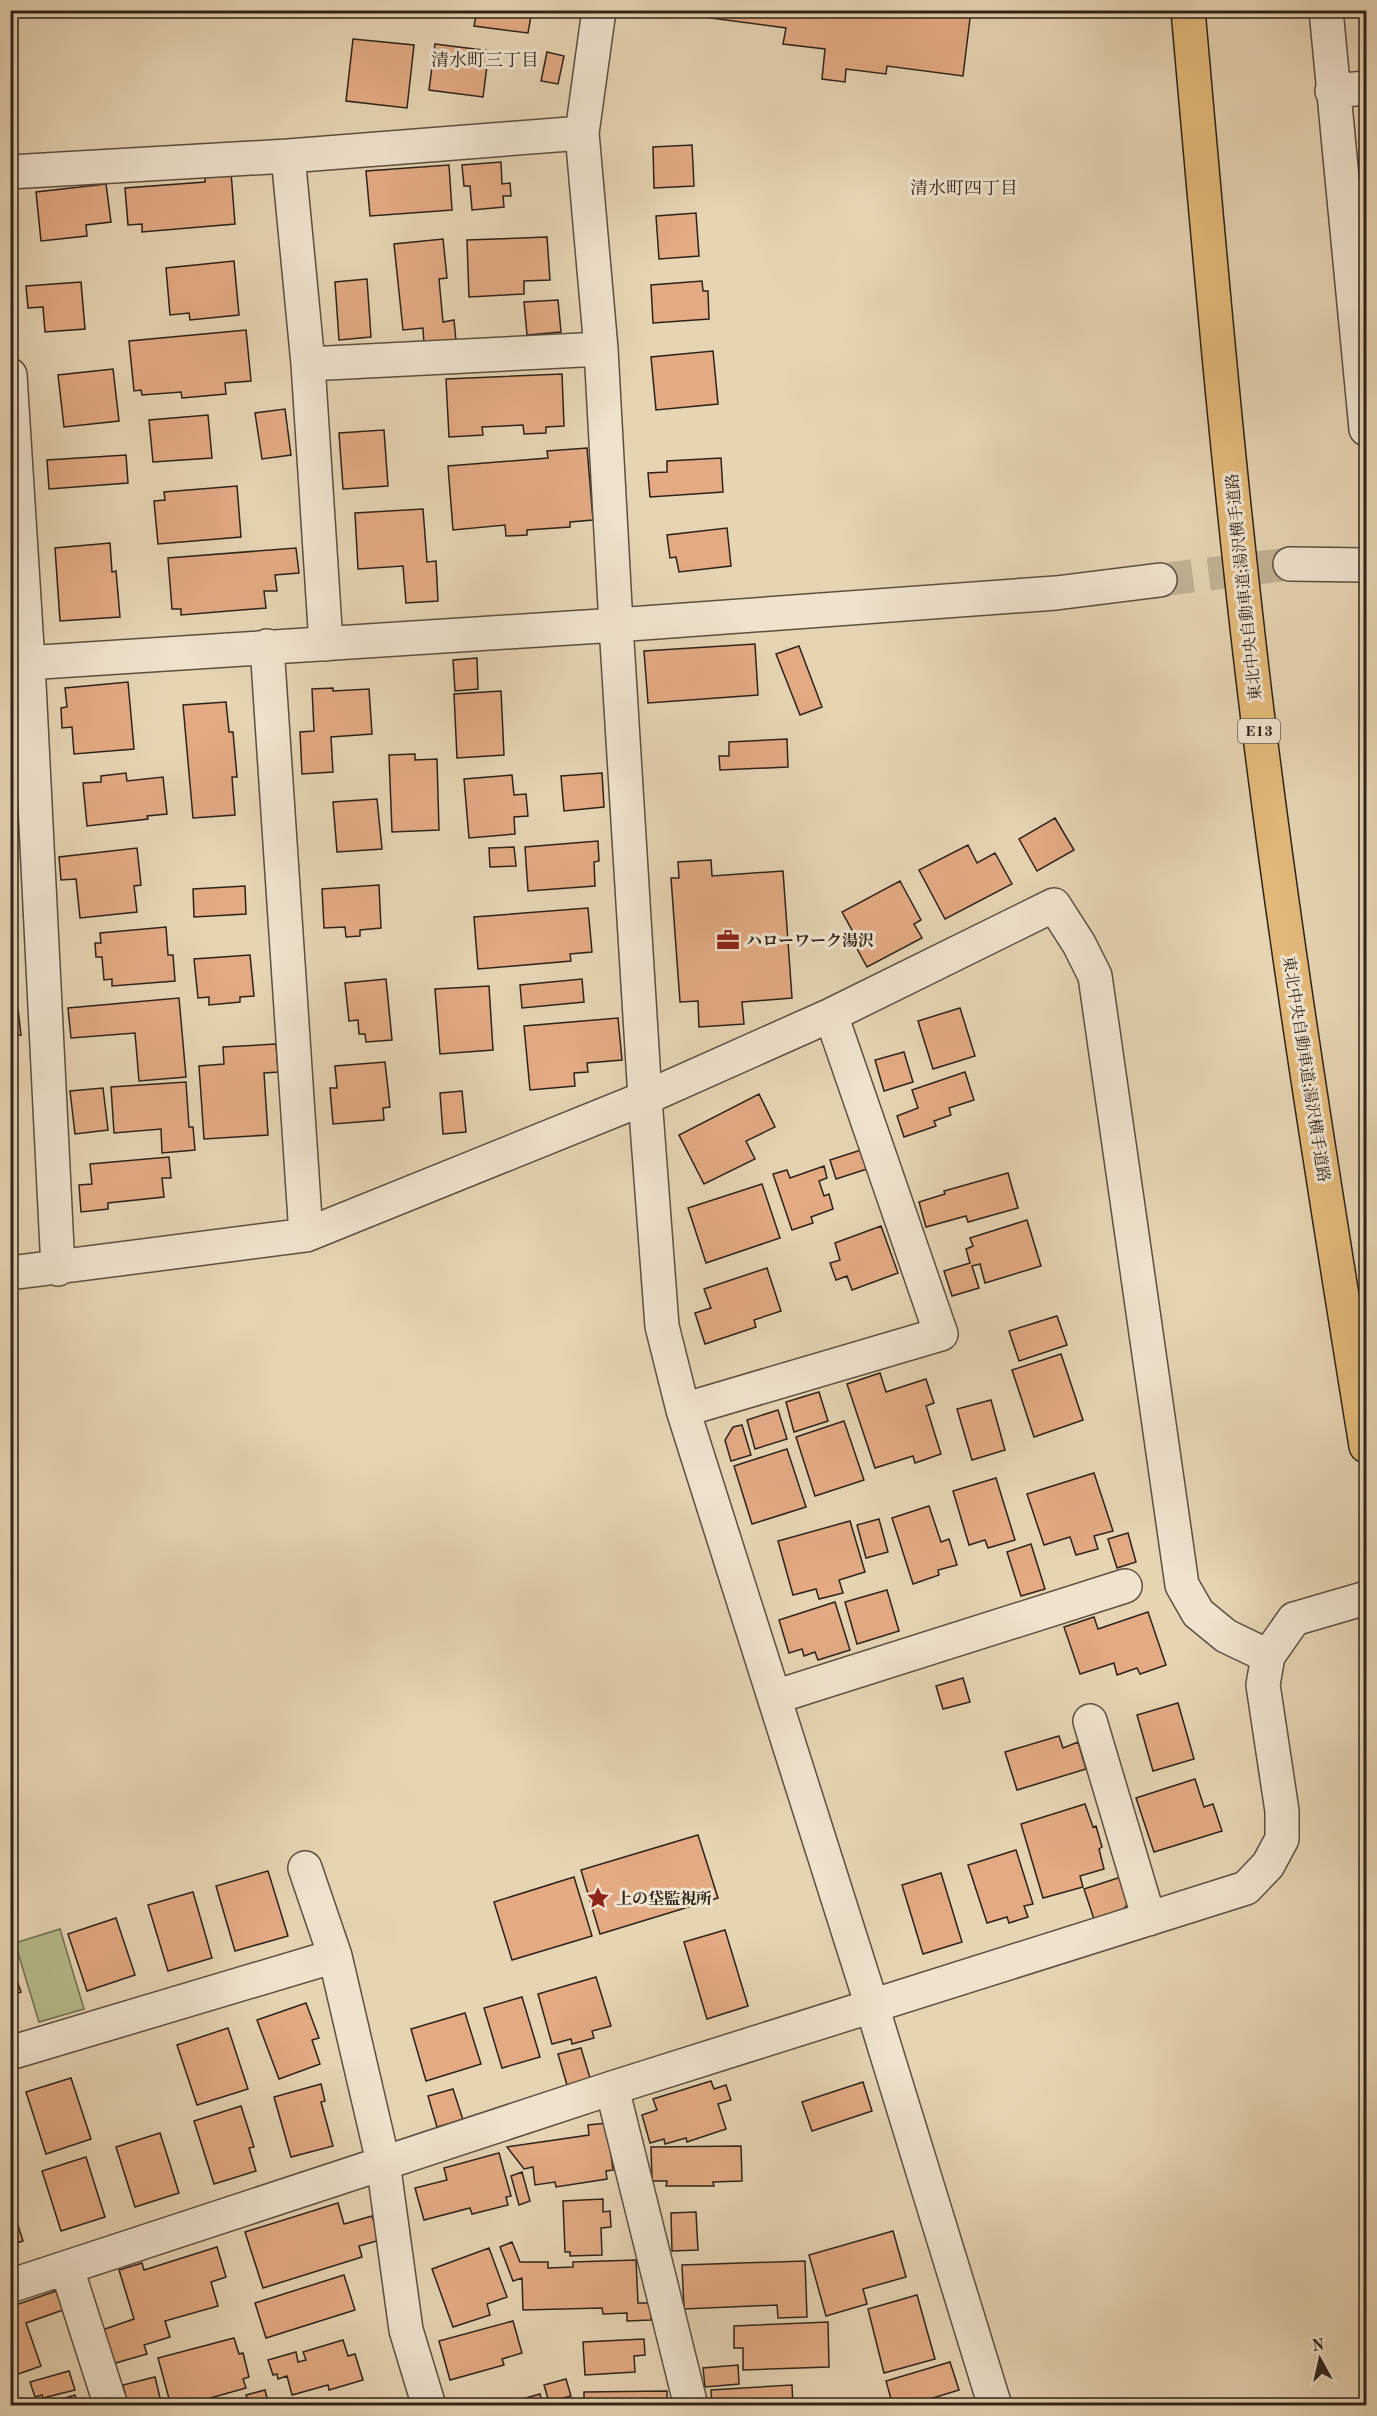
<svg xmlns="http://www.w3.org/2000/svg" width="1377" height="2416" font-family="'Old Standard TT','Noto Serif JP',serif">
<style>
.green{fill:#b6bc8c;stroke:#727052;stroke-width:1.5}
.building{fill:#e3aa84;stroke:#2e2319;stroke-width:1.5}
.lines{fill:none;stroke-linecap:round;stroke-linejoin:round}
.minor-tunnel{stroke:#c1b194;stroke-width:33;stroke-dasharray:33 16;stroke-linecap:butt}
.minor-casing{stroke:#5c4f40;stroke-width:36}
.highway-casing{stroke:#2e2319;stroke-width:36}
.minor{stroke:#efe3ce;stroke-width:33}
.highway{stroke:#e3ba7a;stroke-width:33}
.labels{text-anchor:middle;stroke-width:6;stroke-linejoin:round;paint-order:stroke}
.shield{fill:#efe3ce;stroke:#685d4f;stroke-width:1.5}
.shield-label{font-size:15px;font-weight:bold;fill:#2e2319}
.street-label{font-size:16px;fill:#2e2319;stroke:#efe3ce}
.poi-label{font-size:16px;font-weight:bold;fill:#2e2319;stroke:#efe3ce;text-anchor:start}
.neighbourhood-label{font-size:18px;fill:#2e2319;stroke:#efe3ce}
</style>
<rect width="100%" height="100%" fill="#e6d4b3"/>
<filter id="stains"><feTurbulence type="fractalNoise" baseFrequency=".00333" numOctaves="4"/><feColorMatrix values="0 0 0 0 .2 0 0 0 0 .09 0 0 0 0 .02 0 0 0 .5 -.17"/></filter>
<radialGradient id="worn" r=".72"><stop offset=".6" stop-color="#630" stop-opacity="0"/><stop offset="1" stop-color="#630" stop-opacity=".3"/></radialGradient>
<path class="green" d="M60,1929l24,80 -45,13 -24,-79z"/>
<path class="building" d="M477,10h55l-4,23 -54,-7z
M650,10h321l-8,66 -76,-10 -1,8 -40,-5 -1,13 -23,-3 3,-30 -42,-5 3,-16z
M353,39l61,6 -7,63 -61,-7z
M435,44l63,8 -3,16 -8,-2 -4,31 -54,-7z
M547,52l17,4 -6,28 -17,-3z
M692,145l2,41 -40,2 -1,-41z
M501,162l1,22 8,-1 1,13h-8l1,11 -32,3 -2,-24h-6l-2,-21z
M449,165l3,45 -82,6 -4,-45z
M231,172l4,52 -93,8v-8l-14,1 -3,-37 80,-6v-8z
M106,184l5,38 -25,3 1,11 -46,5 -5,-49z
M696,213l3,43 -40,3 -3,-43z
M547,237l3,43 -26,1v13l-55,3 -2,-57z
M443,239l4,39 -8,1 4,43 11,-2 2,21 -32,4 -1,-17 -20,2 -9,-86z
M234,261l5,54 -49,5 -1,-7 -19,2 -4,-47z
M367,279l4,58 -32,3 -4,-58z
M702,281l1,10h5l1,28 -56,4 -2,-38z
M81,282l4,47 -40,3 -2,-25 -15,1 -2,-22z
M558,300l3,32 -34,3 -3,-33z
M246,330l5,51 -26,2 1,11 -44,4 -1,-6 -39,3 -1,-5 -7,1 -5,-50z
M713,351l5,53 -62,6 -5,-53z
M113,369l6,52 -55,6 -6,-52z
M562,374l2,52 -18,1v6l-22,1 -1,-9 -41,2 1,8 -34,2 -3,-58z
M285,409l6,46 -29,4 -7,-46z
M208,415l4,43 -59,4 -4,-42z
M384,430l4,56 -45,3 -4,-56z
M587,448l6,72 -23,2v5l-43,3v5l-21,1 -1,-11 -52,5 -5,-64 100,-8 -1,-7z
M126,455l2,28 -79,6 -2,-29z
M721,458l2,34 -73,5 -2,-24 19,-1v-11z
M237,486l4,51 -83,7 -4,-43 11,-1 -1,-8z
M423,509l4,53 9,-1 2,40 -32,2 -3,-37 -45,3 -3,-56z
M727,528l4,38 -52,6 -3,-15 -6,1 -3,-23z
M110,543l2,29 4,-1 4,46 -60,4 -5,-73z
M296,548l3,25 -24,2 2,16h-13l2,17 -85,7v-6h-9l-4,-51z
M755,644l3,51 -110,8 -4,-52z
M799,646l23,61 -22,8 -24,-61z
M477,658l1,31 -23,2 -2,-31z
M128,682l6,67 -60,5 -2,-27 -10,1 -1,-20 6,-1 -2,-19z
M333,688v3l36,-2 3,45 -41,3 2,35 -31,2 -2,-42 14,-1 -2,-42z
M501,691l3,64 -47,3 -3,-64z
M226,702l3,30h4l4,45h-5l3,38 -42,3 -10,-113z
M787,739l1,28 -68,3 -1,-14h10v-14z
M415,754v6l22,-1 2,71 -47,2 -3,-77z
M126,773l1,8 36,-4 4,37 -20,2 1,3 -61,7 -4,-43 18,-1v-6z
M602,773l2,34 -40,4 -3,-35z
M512,775l2,20 12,-1 2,22 -14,1 1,17 -46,4 -5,-59z
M14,783l3,22 -7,1v-22z
M377,799l5,50 -45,3 -4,-50z
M1055,818l19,32 -37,21 -18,-32z
M598,841l1,20 -5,1 1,24 -67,5 -3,-44z
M968,845l9,18 18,-10 17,31 -67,35 -26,-49z
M514,847l2,19 -26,1 -1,-19z
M137,848l4,37 -7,1 3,26 -57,6 -4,-39 -15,1 -2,-23z
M711,860l1,16 71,-5 9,127 -50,4 2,22 -45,3 -1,-26 -18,1 -9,-124h8l-1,-16z
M900,881l21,39 -7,4 8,14 -55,29 -18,-33 4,-2 -11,-20z
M379,885l2,43 -21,2v6l-14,1 -1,-10 -21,1 -2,-39z
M245,886l1,28 -52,3 -1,-28z
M588,908l4,44 -22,2 1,7 -93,8 -4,-52z
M166,927l2,28h5l2,26 -63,5v-7l-8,1 -2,-23h-6l-1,-14h6l-1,-10z
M250,955l4,41 -14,1v5l-31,3v-8l-11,1 -4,-39z
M386,979l6,61 -26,2 -1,-8h-6l-1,-14 -9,1 -4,-38z
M582,979l2,23 -62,6 -2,-23z
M489,986l4,64 -53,4 -5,-65z
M179,998l7,79 -47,4 -4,-48 -64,5 -3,-30z
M960,1008l15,48 -42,13 -15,-48z
M18,1009l3,26 -11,1v-26z
M618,1018l4,42 -35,3 1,9 -14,1 1,13 -45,4 -6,-64z
M276,1044l2,28 -14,1 4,62 -64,4 -5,-73 25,-2 -1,-17z
M904,1052l9,30 -29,9 -9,-31z
M385,1062l5,45 -7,1 1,12 -51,4 -3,-36h7l-2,-22z
M965,1072l9,28 -25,8 2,7 -17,6 2,5 -32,11 -7,-21 21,-8 -6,-18z
M186,1082l3,45h4l2,23 -33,3 -1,-24 -47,4 -3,-46z
M103,1088l5,42 -33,4 -5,-43z
M462,1091l4,41 -23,2 -3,-41z
M759,1094l16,33 -29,14 9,18 -51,25 -25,-49z
M10,1145l6,67 -6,1z
M861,1150l6,19 -31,10 -6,-19z
M169,1157l2,21h-9l2,19 -56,6v6l-27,3 -2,-27 13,-1 -2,-20z
M824,1166l3,12 -8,3 5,15 5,-2 4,15 -22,8 2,6 -21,7 -19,-56 14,-4 3,8z
M1008,1173l10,35 -50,14 -2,-6 -40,11 -7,-25 26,-8 -1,-3z
M762,1184l18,54 -74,25 -18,-55z
M1027,1220l14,46 -56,17 -5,-19 -8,2 7,22 -27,8 -8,-25 26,-8 -4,-14 7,-3 -3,-8z
M881,1226l17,47 -46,17 -5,-14 -11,4 -6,-17 10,-3 -5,-17z
M767,1268l14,43 -27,9 2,7 -51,17 -10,-31 16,-5 -7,-19z
M1057,1316l10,29 -48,16 -10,-30z
M1061,1354l22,66 -49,17 -22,-67z
M880,1373l6,19 40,-13 8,24 -8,3 15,48 -26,9 -2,-7 -38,12 -28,-84z
M819,1392l9,29 -34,11 -8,-30z
M991,1400l14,50 -33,10 -15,-51z
M778,1410l9,29 -32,10 -8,-29z
M844,1421l20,59 -49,16 -19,-59z
M742,1425l9,30 -20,6 -6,-21 8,-13z
M787,1449l19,58 -54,17 -18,-58z
M1094,1473l19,58 -19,5 4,13 -22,6 -6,-18 -26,8 -17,-51z
M996,1478l19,62 -27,8 -3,-8 -16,5 -16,-54z
M929,1506l12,36 8,-3 8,26 -19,5 1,5 -26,9 -21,-66z
M879,1519l9,33 -22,6 -9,-33z
M850,1521l15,51 -26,8 4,13 -24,6 -3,-10 -23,6 -15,-54z
M1128,1533l8,29 -19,6 -9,-29z
M1031,1544l14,45 -24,7 -14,-44z
M887,1590l12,41 -42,13 -12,-42z
M835,1602l15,48 -32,10 -3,-8 -11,4 -2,-7 -13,4 -10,-33z
M1148,1612l18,53 -26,9 -3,-6 -20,7 -3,-12 -34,11 -16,-47 30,-10 4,12z
M963,1678l7,24 -27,7 -7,-23z
M1178,1703l16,56 -41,12 -16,-56z
M1059,1736l4,12 15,-6 8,27 -69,21 -12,-38z
M1195,1779l9,28 9,-3 9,27 -68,21 -18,-54z
M1085,1804l8,23 3,-1 6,21 -3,2 5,20 -24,7 3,11 -40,11 -22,-74z
M698,1835l20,63 -118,36 -19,-64z
M1016,1850l17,54 -9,2 4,11 -19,6 -2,-6 -20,6 -19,-58z
M268,1871l20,65 -53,15 -19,-65z
M941,1873l21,69 -39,12 -21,-69z
M574,1877l18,59 -80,24 -18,-58z
M1121,1877l8,25 -6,8 -29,9 -10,-30z
M193,1892l19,66 -44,13 -20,-66z
M116,1918l19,57 -48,16 -19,-57z
M725,1930l23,76 -41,13 -23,-77z
M10,1962l11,30 -11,4z
M596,1977l15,49 -19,5 2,7 -22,6 -1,-5 -19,5 -14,-50z
M10,1996l7,19 -7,2z
M522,1997l18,60 -38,11 -18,-60z
M306,2003l13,35 -7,2 8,24 -41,15 -22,-59z
M465,2013l16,51 -55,17 -15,-52z
M228,2028l20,61 -51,16 -20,-60z
M581,2048l9,30 -23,7 -9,-31z
M71,2078l20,61 -45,15 -20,-62z
M711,2081l3,8 12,-4 5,15 -13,4 8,25 -39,13 -1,-4 -21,6 -1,-5 -14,4 -8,-28 15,-5 -4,-11z
M863,2082l9,29 -60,20 -10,-29z
M321,2084l4,17 -4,1 12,44 -42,11 -17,-60z
M453,2089l10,31 -26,7 -9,-31z
M241,2106l13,41 -5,1 7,23 -42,13 -20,-63z
M607,2123l6,47 -7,1 1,8 -51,8 -1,-5 -20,3 -2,-18 -9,2 -17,-22 82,-12 -1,-10z
M160,2133l19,60 -44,14 -19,-60z
M741,2146l1,35 -29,1 1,4h-48l1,-5h-15l-1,-34z
M499,2153l12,43 -5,1 2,8 -36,9 -2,-6 -46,12 -9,-32 32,-8 -3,-12z
M86,2157l19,60 -44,14 -19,-60z
M522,2172l8,29 -11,4 -8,-29z
M603,2199v13l7,-1 1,16 -10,1 1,27 -32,1v-4h-5l-2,-51z
M10,2201l13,40 -13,4z
M338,2203l6,21 28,-8 8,24 -21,6 3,11 -99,31 -18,-56z
M696,2212l2,38 -26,1 -1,-38z
M893,2231l13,46 -43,12 4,15 -41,12 -17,-61z
M512,2242l8,20h28v6l25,-1v-5l63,-2 2,43h13v17l-24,1v-8l-24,1 -1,-6 -79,2 -1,-32 -9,3 -13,-34z
M217,2247l9,30 -15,5 7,24 -53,15 5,16 -26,8 3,9 -35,10 -10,-34 32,-11 -15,-49 23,-7 2,7z
M489,2248l18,49 -20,7 3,11 -37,12 -21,-58z
M805,2261l2,56 -29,1 -1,-13 -93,4 -2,-44z
M344,2275l11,35 -89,28 -11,-35z
M56,2291l7,19 -37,13 15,43 -31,11v-70z
M917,2295l18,64 -51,14 -16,-64z
M513,2321l9,32 -20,6 2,6 -54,15 -11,-39z
M828,2322l1,45 -86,3v-22h-9v-22z
M234,2338l5,16 4,-1 6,24 -6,2 3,9 -64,18h-11l-13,-48z
M644,2339l1,16 -11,1 1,16 -50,3 -2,-33z
M343,2340l5,16 7,-2 8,26 -34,10 -1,-5 -36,10 -5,-19 -9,3 -1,-5 -4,1 -5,-15 28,-8 2,10 8,-2 -3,-8z
M950,2362l9,28 -52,16h-14l-7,-25z
M738,2365l1,19 -34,3 -2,-19z
M69,2371l6,19 -32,8 -1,-3 -7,2 -5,-15z
M155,2377l7,29h-34l-5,-21z
M566,2379l5,17 -22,6 -5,-17z
M792,2385l1,21h-81l-1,-16z
M265,2390l4,16h-20l-3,-11z
M667,2391v15h-83v-14z
M540,2394l3,12h-46z
M75,2395l4,11h-40z"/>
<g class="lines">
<path class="minor-tunnel" d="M1160,580l130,-16"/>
<g class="minor-casing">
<path id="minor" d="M599,10l-17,123 19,216 15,276 29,473 17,228 21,84 189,596 123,400
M1326,10l40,419
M1332,91l34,-3
M288,156l20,208 18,280
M10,172l278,-16 294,-23
M308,364l293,-15
M10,375l18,288 30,606
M1290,564l76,1
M267,646l39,589
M10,664l606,-39 440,-32 104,-13
M10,1273l296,-38 339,-137 186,-83 223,-110 25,39 16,32 87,609 16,28 28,23 42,20
M683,1410l258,-76 -110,-319
M775,1697l350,-111
M1090,1721l59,198
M305,1868l30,88 48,206 23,168 23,76
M10,2053l325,-97
M612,2088l79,318
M67,2269l44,137
M10,2286l602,-198 634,-200 22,-23 14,-26v-28l-19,-126 5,-29 26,-37 72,-21"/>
</g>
<g class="highway-casing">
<path id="highway" d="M1188,10c21,237 41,474 70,710 30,243 69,484 108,726"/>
</g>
<use href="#minor" class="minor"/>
<use href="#highway" class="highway"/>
</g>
<defs>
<g id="office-bare" transform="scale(1.8)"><path d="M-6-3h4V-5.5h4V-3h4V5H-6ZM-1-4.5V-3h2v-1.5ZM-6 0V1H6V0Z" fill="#8f2418" stroke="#efe3ce" stroke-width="2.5" paint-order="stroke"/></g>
<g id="sight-bare" transform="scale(1.8)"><path d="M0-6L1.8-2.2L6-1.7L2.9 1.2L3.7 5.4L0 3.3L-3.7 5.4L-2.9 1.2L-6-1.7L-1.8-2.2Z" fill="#8f2418" stroke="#efe3ce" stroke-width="2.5" paint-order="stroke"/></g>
</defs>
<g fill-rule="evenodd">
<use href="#office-bare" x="728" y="940"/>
<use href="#sight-bare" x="598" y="1898"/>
</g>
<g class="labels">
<rect class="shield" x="1238" y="719" width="42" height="24" rx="4.5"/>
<g class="shield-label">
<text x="1259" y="736">E13</text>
</g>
<g class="street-label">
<text transform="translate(1243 587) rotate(-96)" y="6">東北中央自動車道;湯沢横手道路</text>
<text transform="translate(1307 1069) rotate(81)" y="6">東北中央自動車道;湯沢横手道路</text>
</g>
<g class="poi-label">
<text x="746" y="946">ハローワーク湯沢</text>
<text x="616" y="1904">上の垈監視所</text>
</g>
<g class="neighbourhood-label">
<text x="485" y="66">清水町三丁目</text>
<text x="964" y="194">清水町四丁目</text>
</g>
</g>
<rect width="1377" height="2416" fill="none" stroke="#e6d4b3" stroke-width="36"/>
<rect x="12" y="12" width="1353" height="2392" fill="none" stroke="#2e2319" stroke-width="3"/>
<rect x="18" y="18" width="1341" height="2380" fill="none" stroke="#2e2319" stroke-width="1.5"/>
<g transform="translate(1320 2359) rotate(352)" stroke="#efe3ce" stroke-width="4.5" paint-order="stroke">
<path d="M0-4.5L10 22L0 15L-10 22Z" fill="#2e2319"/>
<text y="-9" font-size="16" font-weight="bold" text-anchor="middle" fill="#2e2319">N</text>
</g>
<rect width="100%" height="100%" filter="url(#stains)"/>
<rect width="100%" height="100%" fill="url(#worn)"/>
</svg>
